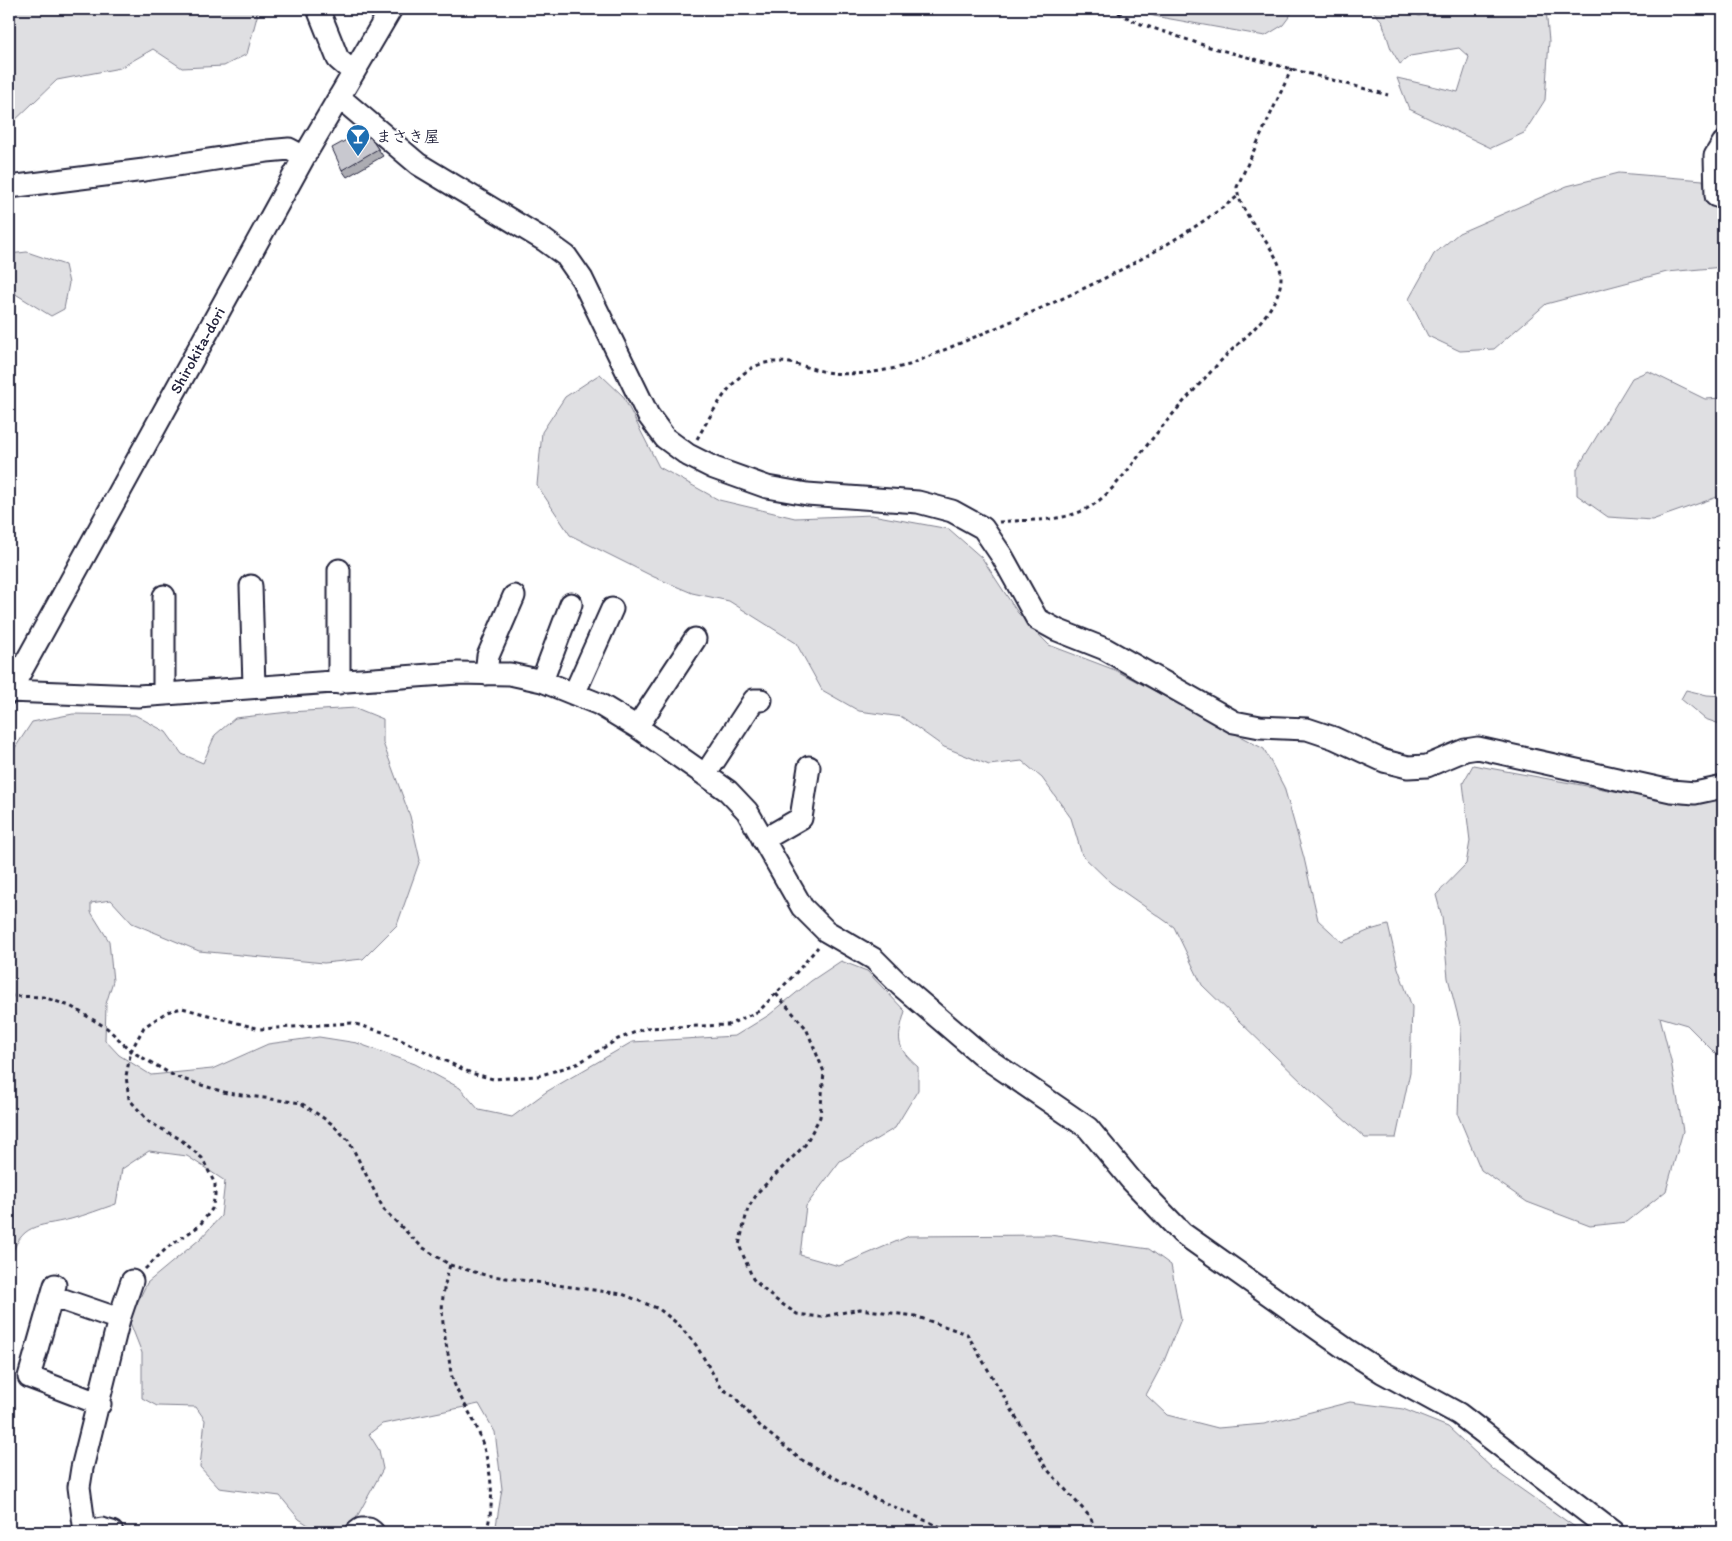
<svg xmlns="http://www.w3.org/2000/svg" width="1732" height="1541" font-family="Itim,'Klee One',sans-serif">
<style>
.green{fill:#dfdfe2;stroke:#80808e}
.lines{fill:none;stroke-linecap:round;stroke-linejoin:round}
.minor-casing{stroke:#22223b;stroke-width:25}
.path{stroke:#22223b;stroke-width:3;stroke-dasharray:4 4;stroke-linecap:butt}
.minor{stroke:#fff;stroke-width:21}
.wall{fill:#acacb2;stroke:#22223b}
.building{fill:#c8c8cf;stroke:#22223b}
.labels{text-anchor:middle;stroke-width:4;stroke-linejoin:round;paint-order:stroke}
.poi-label{font-size:16px;font-weight:bold;fill:#22223b;stroke:#fff;text-anchor:start}
.street-label{font-size:16px;fill:#22223b;stroke:#fff}
</style>
<rect width="100%" height="100%" fill="#fff"/>
<filter id="ink" filterUnits="userSpaceOnUse"><feTurbulence type="fractalNoise" baseFrequency=".02" numOctaves="2"/><feDisplacementMap in="SourceGraphic" scale="10" xChannelSelector="R" yChannelSelector="G"/><feConvolveMatrix kernelMatrix="1 2 1 2 8 2 1 2 1" color-interpolation-filters="sRGB"/></filter>
<g filter="url(#ink)">
<path class="green" d="M9,9h250l-12,45 -23,12 -42,2 -29,-19 -33,19 -63,12 -48,46z
M1138,9h157l-12,16 -18,11 -111,-20z
M1371,9h36l12,7 23,-7h104l3,32 -4,59 -21,33 -33,15 -82,-39 -12,-31 61,14 11,-35 -10,-9 -49,8 -10,8 -9,-15 -9,-28z
M1619,173l84,7 4,24 16,-2v65l-56,5 -121,32 -52,45 -34,2 -32,-15 -19,-37 25,-45 25,-21 108,-47z
M27,252l38,13 4,18 -5,26 -13,7 -42,-26v-36z
M1648,371l57,28 18,-1v97l-71,25 -44,-3 -31,-22v-26l55,-91z
M600,374l23,22 36,71 60,33 76,18 77,-3 77,14 33,29 36,55 31,32 66,25 149,79 20,38 20,71 14,62 24,22 28,-12 18,-5 10,43 14,39 -2,65 -14,66h-31l-58,-51 -105,-102 -28,-58 -63,-44 -29,-28 -11,-37 -29,-40 -20,-17 -33,4 -45,-18 -42,-30 -43,-6 -37,-21 -26,-47 -67,-42 -37,-8 -38,-16 -84,-42 -33,-50 5,-53 23,-35z
M1686,690l21,5 16,1v29l-18,-6 -24,-20z
M356,708l27,11v24l27,73 10,44 -23,65 -34,34 -39,4 -125,-12 -67,-28 -21,-23 -20,3v9l18,29 4,40 -7,23 -1,36 14,15 32,20 61,-6 56,-25 51,-7 38,6 58,21 45,24 19,22 33,7 34,-25 86,-50 103,-6 34,-21 42,-34 30,-20 26,10 38,40c-8,28 -10,36 13,56v23l-23,38 -55,33 -34,45 -6,49 39,11 70,-30 141,-1 99,14 22,16 10,54 -17,42 -18,34 21,20 51,13 46,-4 86,-22 53,7 45,18 46,43 88,62h-1087l7,-43 -7,-57 -16,-28 -97,20 -13,10 10,16 4,19 -30,55 -34,8 -20,-13 -19,-23 -61,-8 -19,-21 5,-47 -9,-13 -39,-1 -15,-8v-45l-13,-33 18,-37 53,-44 21,-23 4,-35 -38,-25 -38,-5 -27,18 -6,35c-15,5 -30,11 -45,15 -35,9 -49,2 -62,43v-505l23,-35 41,-8 62,1 31,17 16,22 21,9 12,-28 20,-17 54,-6z
M1473,765l211,39 39,-6v263l-36,-36 -27,-8 11,44 12,70 -17,60 -39,31 -37,4 -63,-24 -46,-32 -23,-55 3,-87 -13,-50 -6,-61 -6,-22 30,-31 4,-23 -7,-58z"/>
<g class="lines">
<g class="minor-casing">
<path id="minor" d="M318,9l20,50 15,13
M339,97l79,67 126,76 22,16 16,23 66,136 17,23 23,17 26,13 53,19 40,7 111,8 34,9 31,17 19,28 35,63 20,11 48,19 129,73 26,5 47,2 27,9 50,23 24,6 19,-1 38,-16 13,-2 193,43 24,2 28,-6
M1723,143l-8,13 1,40 7,1
M9,187l135,-17 123,-19 22,-2 15,8
M339,570v113
M251,586l3,100
M486,674l2,-18 26,-60
M542,681l29,-77
M9,691l129,5 320,-23 52,1 32,7 57,23 38,23 91,64 19,20 55,96 24,24 48,28 26,26 83,71 105,72 43,52 51,53 164,116 36,23 77,42 154,118
M9,693l295,-536 87,-148
M164,694v-98
M574,694l38,-85
M637,727l58,-88
M705,775l49,-75h7
M763,840l38,-22 8,-51
M55,1285l-26,92 71,27
M52,1296l67,23
M85,1532l-6,-45 3,-19 37,-149 13,-38
M85,1532l17,-3 10,3
M357,1532l4,-3h8l4,3"/>
</g>
<path class="path" d="M1111,9l27,14 68,23 182,49
M697,439c12,-21 35,-64 59,-73 24,-10 47,1 70,6 27,5 58,-1 83,-7 113,-49 231,-93 329,-169
M999,522c30,-3 62,1 89,-14 24,-13 47,-48 64,-69 21,-26 43,-50 65,-74 16,-18 36,-32 50,-52 7,-10 14,-23 14,-35 2,-28 -42,-59 -44,-91l55,-119
M776,994l30,34 18,44 -4,45 -15,28 -46,46 -11,17 -9,37 14,34 19,18 25,17 24,3 39,-8 55,7 52,18 79,134 45,50 4,14
M9,996l34,1 27,9 37,22 24,23 45,26 51,16 74,10 31,21 17,17 35,69 38,37 28,18 35,10 137,19 37,15 19,15 18,21 26,44 11,6 28,32 39,32 67,36 85,37
M450,1265c-11,36 -9,53 -2,89 2,8 2,16 4,23 5,18 18,34 25,51 13,33 20,70 9,104
M145,1269l23,-22 31,-21 13,-17 3,-14v-11l-13,-26 -22,-19 -31,-17 -20,-23 -3,-23 5,-25 13,-24 23,-15 15,-4 78,21 92,-6 34,10 85,40 22,6 45,-3 39,-12 41,-25 28,-11 82,-3 31,-14 36,-37 23,-27"/>
<use href="#minor" class="minor"/>
</g>
<path class="wall" d="M370,137l13,19 -36,21 -5,-7 24,-31z"/>
<path class="building" d="M361,132l4,7 5,-2 8,12 -36,21 -10,-22z"/>
</g>
<defs>
<g id="bar-pin" transform="scale(1.25)"><path d="M0 17L-7.5 6A9.5 9.5 0 1 1 7.5 6Z" fill="#1f6fb2" stroke="#fff"/><path d="M-6-5H6L.8 .8V4.5H3.5V6h-7V4.5H-.8V.8Z" fill="#fff"/></g>
</defs>
<g fill-rule="evenodd">
<use href="#bar-pin" x="358" y="136"/>
</g>
<g class="labels">
<g class="poi-label">
<text x="376" y="142">まさき屋</text>
</g>
<g class="street-label">
<text transform="translate(197 350) rotate(-61)" y="6">Shirokita-dori</text>
</g>
</g>
<rect width="1732" height="1541" fill="none" stroke="#fff" stroke-width="30"/>
<rect x="15" y="15" width="1702" height="1511" fill="none" stroke="#22223b" stroke-width="2" filter="url(#ink)"/>
</svg>
